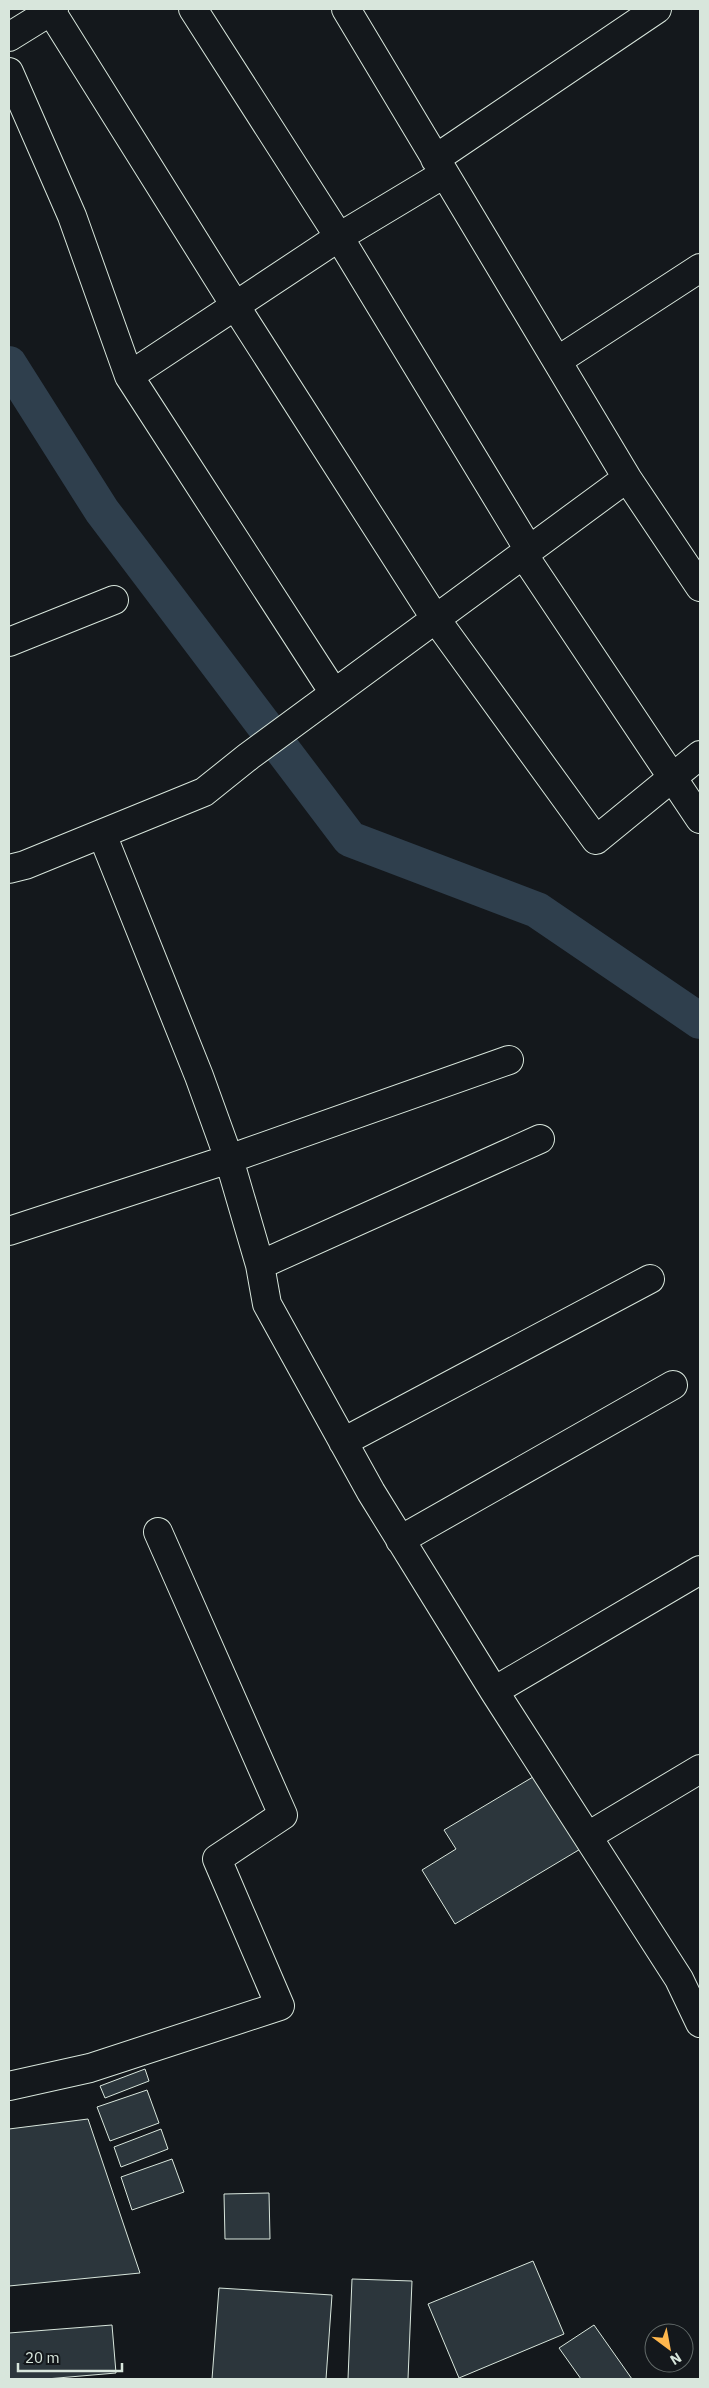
<svg xmlns="http://www.w3.org/2000/svg" width="709" height="2388" font-family="'IBM Plex Sans',sans-serif">
<style>
.lines{fill:none;stroke-linecap:round;stroke-linejoin:round}
.canal{stroke:#2f3f4d;stroke-width:36}
.building{fill:#2c363c;stroke:#d8e6dc}
.minor-casing{stroke:#d8e6dc;stroke-width:30}
.minor{stroke:#14181c;stroke-width:28}
</style>
<rect width="100%" height="100%" fill="#14181c"/>
<g class="lines">
<path class="canal" d="M9,364l93,147 248,328 187,71 163,111"/>
</g>
<path class="building" d="M538,1774l44,74 -127,76 -33,-54 34,-21 -12,-19z
M145,2069l4,12 -44,17 -5,-12z
M147,2090l12,33 -49,18 -13,-34z
M88,2119l52,154 -131,13v-157z
M161,2129l7,20 -47,18 -7,-20z
M172,2159l12,33 -52,18 -11,-33z
M269,2193l1,46h-45l-1,-45z
M533,2261l31,73 -105,44 -31,-74z
M352,2279l60,2 -4,98h-60z
M219,2288l113,7 -6,84h-114z
M112,2325l4,48 -70,6h-37v-46z
M594,2325l38,54h-51l-22,-31z"/>
<g class="lines">
<g class="minor-casing">
<path id="minor" d="M54,9l-3,2 185,296 199,311 161,222 104,-85
M193,9l146,228 -210,139 205,317
M9,37l42,-26
M9,72l63,144 57,160
M435,159l222,-150
M444,174l-105,63 190,313
M557,361l143,-93
M627,478l73,109
M523,554l177,265
M9,642l105,-42
M102,834l97,242 30,83 280,-99
M9,869l16,-4 179,-73 45,-36 378,-278 -281,-469
M9,1231l220,-72 31,106 7,39 104,188 123,199 185,288 21,44
M260,1265l280,-126
M343,1442l307,-163
M400,1540l273,-155
M494,1691l206,-121
M588,1836l112,-67
M9,2086l81,-18 190,-62 -63,-147 66,-44 -125,-283"/>
</g>
<use href="#minor" class="minor"/>
</g>
<rect width="709" height="2388" fill="none" stroke="#d8e6dc" stroke-width="20"/>
<g transform="translate(669 2348) rotate(148)"><circle r="24" fill="#14181c" stroke="#626a69"/>
<path d="M0-4L9 19L0 12L-9 19Z" fill="#ffb74d"/>
<text y="-8" font-size="14" font-weight="bold" text-anchor="middle" fill="#d8e6dc">N</text>
</g>
<path d="M18 2363v8h104v-8" fill="none" stroke="#d8e6dc" stroke-width="2.5"/>
<text x="25" y="2363" font-size="15" fill="#d8e6dc" stroke="#14181c" stroke-width="4" paint-order="stroke">20 m</text>
</svg>
